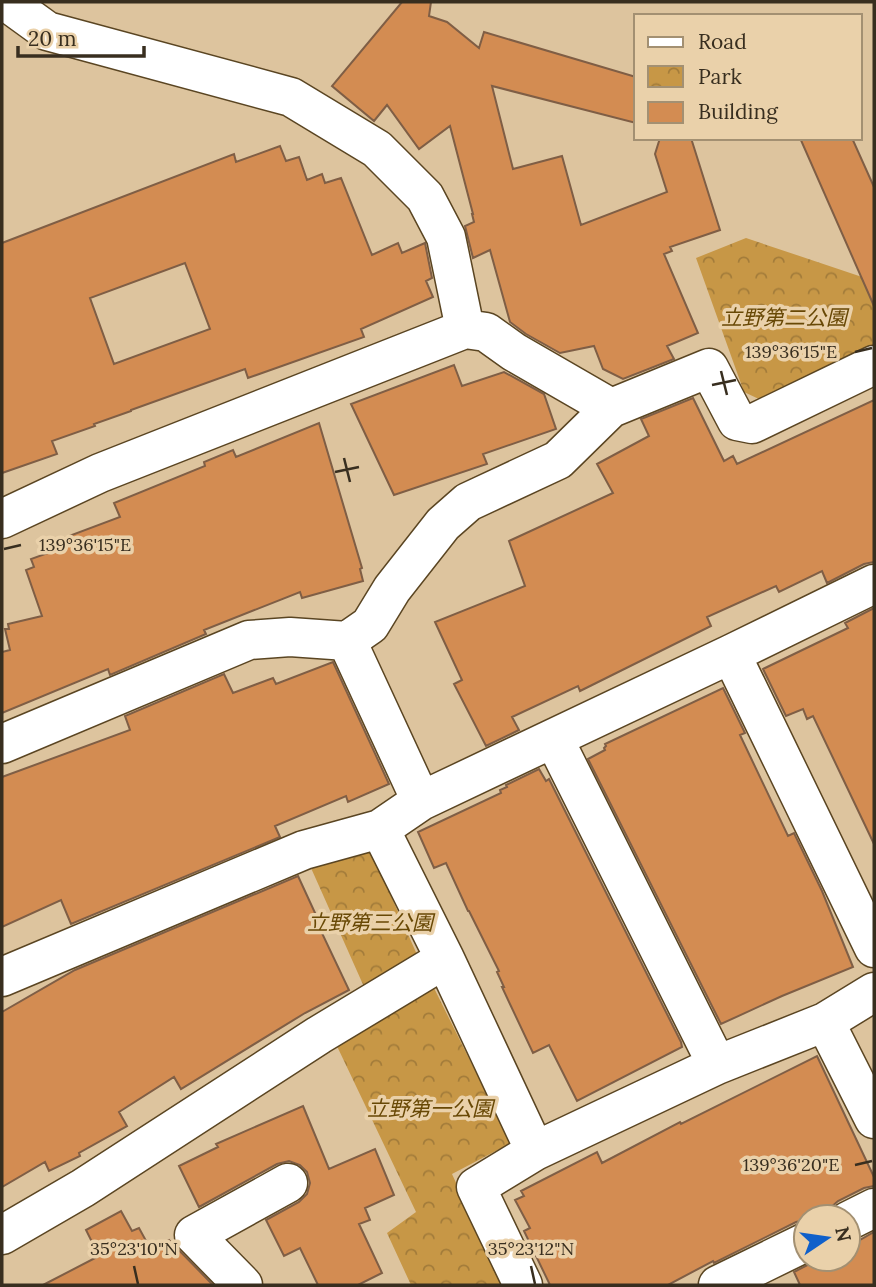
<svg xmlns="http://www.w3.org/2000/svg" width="876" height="1287" font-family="Lora,'Noto Sans JP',serif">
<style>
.park{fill:url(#park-crowns)}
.building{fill:#d38c52;stroke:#7f5e45;stroke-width:2;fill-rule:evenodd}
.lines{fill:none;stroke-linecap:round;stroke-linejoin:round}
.street-casing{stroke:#5a4522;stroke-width:41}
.street{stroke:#fff;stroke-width:38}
.ticks{fill:none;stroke:#382e1f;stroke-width:2.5}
.labels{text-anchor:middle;stroke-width:7;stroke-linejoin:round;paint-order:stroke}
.park-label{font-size:21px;font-style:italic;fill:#684805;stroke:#ead1aa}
.ticks-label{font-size:18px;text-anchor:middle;fill:#382e1f;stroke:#ead1aa;stroke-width:7;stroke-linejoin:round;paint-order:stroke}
</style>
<defs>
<pattern id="park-crowns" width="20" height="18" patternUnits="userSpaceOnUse" patternTransform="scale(1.75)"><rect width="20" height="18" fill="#c79746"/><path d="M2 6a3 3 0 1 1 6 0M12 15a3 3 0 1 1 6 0" fill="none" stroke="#a37c3a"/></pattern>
</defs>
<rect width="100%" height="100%" fill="#ddc49e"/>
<path class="park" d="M746,238l128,43v64l-113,55 -17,-8 -48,-134z
M370,849l49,110 -54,30 -54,-121z
M432,984l79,159 -59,31 51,111h-92l-24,-52 29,-21 -81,-170z"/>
<path class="building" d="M402,2h29l-2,14 18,6 32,26 5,-16 152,45v46l-144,-37 21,83 49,-13 19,69 86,-33 -12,-38 5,-16h31l29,92 -50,17 2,4 -8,3 34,79 -31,13 7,13 -51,20 -20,-10 -9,-23 -34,7 -34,-19 -16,-12 -20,-72 -17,8 -8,-32 9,-4 -2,-8h1l-23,-88 -31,23 -32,-44 -13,16 -42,-35z
M800,138h52l22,49v119z
M280,146l6,15 13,-4 8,23 15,-6 3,9 16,-5 31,77 26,-12 4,10 23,-10 7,35 -6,3 7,16 -72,32 3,8 -116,41 -3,-9 -114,41v1l-37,13 1,2 -43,15 5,13 -55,19v-230l232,-89 2,8zM185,263l25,66 -96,35 -24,-66z
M454,365l8,21 42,-14 40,22 12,35 -73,25 4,10 -93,31 -43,-91z
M693,398l31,63 9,-5 4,8 137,-64v162l-10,2 -37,19 -5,-12 -43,21 -3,-6 -69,31 4,9 -131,65 -2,-5 -66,31 7,13 -33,16 -32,-62 8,-4 -27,-58 90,-36 -16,-45 104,-48 -16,-29 52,-28 -8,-17z
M319,423l43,145 -2,1 3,12 -61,17 -2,-6 -96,38 2,4 -96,41 -2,-6 -106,44v-61l8,-2 -5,-21h4l-1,-5 34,-8 -16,-46 8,-3 -3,-8 17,-6 -3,-8 75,-28 -6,-14 91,-37 -1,-4 29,-12 3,7z
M874,608v236l-61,-128 -6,3 -4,-10 -17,7 -23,-47 85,-41 -3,-5z
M333,662l56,122 -41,18 -2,-6 -71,30 5,11 -209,87 -10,-24 -59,27v-150l128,-47 -5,-14 99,-42 9,19 40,-15 3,6z
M723,688l22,45 -5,2 48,101 6,-3 28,58 31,76 -71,29 -61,28 -133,-265 17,-9 -1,-2 2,-2 -1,-2z
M539,769l7,12 3,-2 132,263 1,5 -105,54 -28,-56 -16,8 -31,-66h2l-7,-15 2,-1 -30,-60h-1l-22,-48 -12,5 -16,-36 83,-39 -1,-3 7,-3 -1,-2z
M298,876l24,52 -2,1 29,61 -44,23 -124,76 -7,-12 -55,35 8,14 -48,27 1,3 -31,15 -4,-9 -43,25v-175l73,-42z
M817,1056l57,121v9l-10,2 -26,13 -8,7 -3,9h-21v3l-10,2 -82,41 -1,-2 -45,24h-118l-26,-54 6,-3 -15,-28 9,-4 -3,-5 76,-39 5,11 78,-41 1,2z
M303,1106l26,63 46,-20 19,46 -29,13 5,12 -11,4 23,49 -24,12h-40l-18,-37 -16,8 -18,-36 33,-18 8,-8 3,-11 -3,-11 -7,-7 -11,-4 -12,3 -78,43 -20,-41 39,-19 -2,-3z
M121,1211l11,20 7,-3 12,22 18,-10 44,45h-170l56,-29 -13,-26z
M874,1232v53h-74l-6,-13 25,-13h29v-16l10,-2z"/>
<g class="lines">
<g class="street-casing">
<path id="street" d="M611,408l-2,1 100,-41 28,53 15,3 122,-59
M2,519l98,-46 365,-144
M347,641l74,160
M731,654l143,294
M554,739l163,326
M2,744l247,-104 41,-3 57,4 23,-16 22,-36 51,-65 25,-22 90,-42 53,-52 -97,-56 -28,-20 -21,-3 -19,-92 -21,-40 -48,-48 -86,-52 -244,-66 -40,-29
M380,829l65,130 90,192
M2,977l302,-127 76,-21 41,-28 310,-147 143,-70
M825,1022l49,97
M848,1221l26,-13
M2,1235l81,-47 236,-153 126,-76
M243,1285l-49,-50 94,-52
M523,1285l-47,-98 59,-36 182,-86 108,-43 49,-30
M718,1285l88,-43"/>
</g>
<use href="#street" class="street"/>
</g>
<path class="ticks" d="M855,352l17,-4M721,371l6,24M712,385l24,-5M344,458l6,24M335,472l24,-5M4,549l17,-4M855,1165l17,-4M134,1266l4,18M531,1266l4,18"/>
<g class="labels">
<g class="park-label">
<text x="784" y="325">立野第二公園</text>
<text x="370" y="930">立野第三公園</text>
<text x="430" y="1116">立野第一公園</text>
</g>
</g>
<g class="ticks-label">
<text x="791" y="358">139°36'15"E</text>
<text x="85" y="551">139°36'15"E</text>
<text x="791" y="1171">139°36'20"E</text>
<text x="134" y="1255">35°23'10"N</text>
<text x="531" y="1255">35°23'12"N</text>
</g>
<rect width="876" height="1287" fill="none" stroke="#382e1f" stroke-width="7"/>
<rect x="634" y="14" width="228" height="126" fill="#ead1aa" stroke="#a39072" stroke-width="2"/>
<rect x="648" y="37" width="35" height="10" fill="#ffffff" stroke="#a39072" stroke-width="2"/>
<text x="698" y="49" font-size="21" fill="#382e1f">Road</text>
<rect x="648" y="66" width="35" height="21" fill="url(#park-crowns)" stroke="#a39072" stroke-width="2"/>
<text x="698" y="84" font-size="21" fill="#382e1f">Park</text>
<rect x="648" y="102" width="35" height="21" fill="#d38c52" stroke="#a39072" stroke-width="2"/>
<text x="698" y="119" font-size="21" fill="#382e1f">Building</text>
<g transform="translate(827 1238) rotate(77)"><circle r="33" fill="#ead1aa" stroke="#a39072" stroke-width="2"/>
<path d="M0-5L12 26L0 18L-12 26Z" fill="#1060ca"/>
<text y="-10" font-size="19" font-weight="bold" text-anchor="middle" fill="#382e1f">N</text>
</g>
<path d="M18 46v10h126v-10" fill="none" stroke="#382e1f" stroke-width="3.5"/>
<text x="28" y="46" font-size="21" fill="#382e1f" stroke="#ead1aa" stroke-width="5" paint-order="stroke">20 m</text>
</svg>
